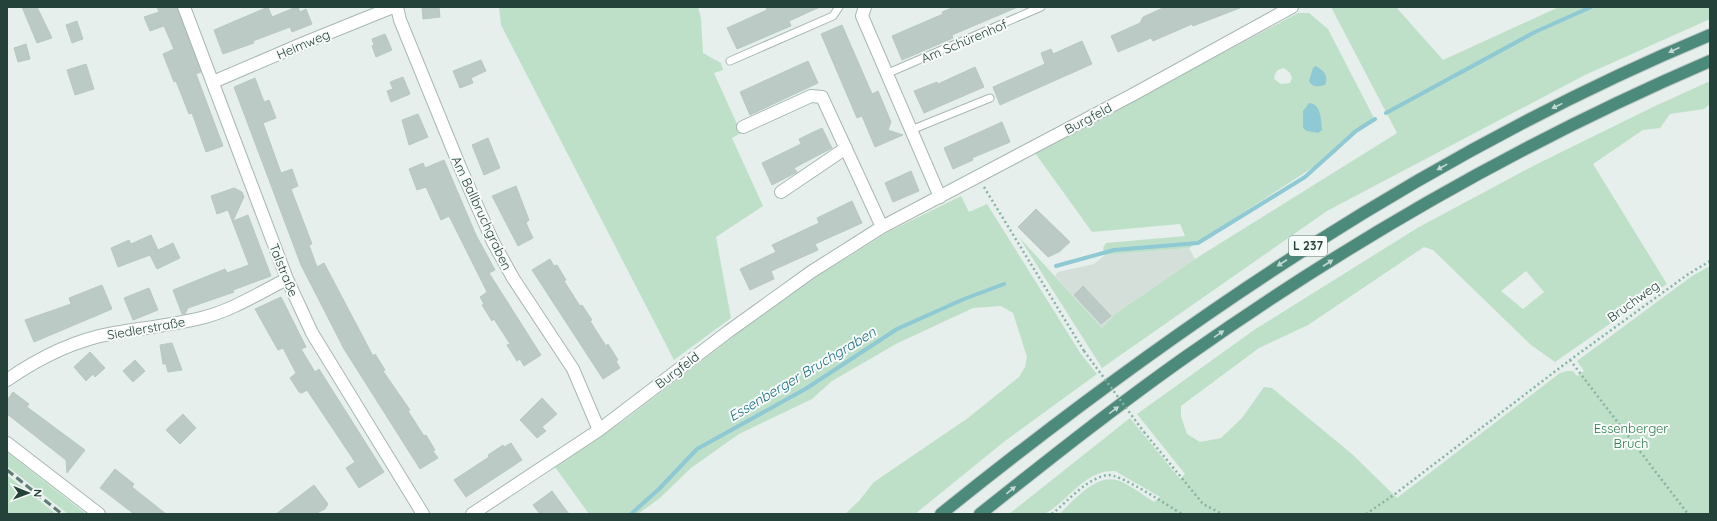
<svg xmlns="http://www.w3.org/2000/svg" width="1717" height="521" font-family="Quicksand,sans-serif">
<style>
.built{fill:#d4dfda}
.green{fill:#bfe0c8;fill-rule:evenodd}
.water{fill:#8ec9d4}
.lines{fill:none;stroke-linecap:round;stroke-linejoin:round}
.stream{stroke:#8ec9d4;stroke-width:4}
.building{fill:#bbcac4;stroke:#b8c9c2}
.service-casing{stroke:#a8b8b2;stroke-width:9}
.minor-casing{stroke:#a8b8b2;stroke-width:14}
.trunk-casing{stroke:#c2cac8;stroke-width:14}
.path{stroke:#86b3a5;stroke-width:2.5;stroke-dasharray:2 3;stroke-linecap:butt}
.service{stroke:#fff;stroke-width:7}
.minor{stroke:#fff;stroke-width:12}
.trunk{stroke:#4c8a7c;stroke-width:12}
.rail{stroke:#5f7d75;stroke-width:3;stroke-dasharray:8 4;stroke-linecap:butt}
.path-bridge{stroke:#86b3a5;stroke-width:2.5;stroke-dasharray:2 3;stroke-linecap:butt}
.oneway{fill:#c4d9d4}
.labels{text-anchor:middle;stroke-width:4;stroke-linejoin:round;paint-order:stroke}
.shield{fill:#f7fbf9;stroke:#637a73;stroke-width:1}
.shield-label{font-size:12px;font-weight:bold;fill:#24423a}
.street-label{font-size:13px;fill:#24423a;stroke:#f7fbf9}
.park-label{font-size:13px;fill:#2d7a4b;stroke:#f7fbf9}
.water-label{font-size:14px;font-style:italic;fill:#1c6f80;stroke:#f7fbf9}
</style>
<rect width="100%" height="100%" fill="#e6efeb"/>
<path class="built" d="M1189,248l6,11 -80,55 -13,14 -47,-52 3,-4 36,-8 11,-9z"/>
<path class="green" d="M499,7h199l3,11 2,35 18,10 2,7 -9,3 27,60 -9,5 31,68 -47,31 15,81 -57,42 -173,-335z
M1331,7h65l47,53 116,-53h151v12l-125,56 -258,136 -225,157 -83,-131 83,91 13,-14 80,-55 202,-126z
M1298,13h11l19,16 47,91 -25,16 -15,17 -146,95 -84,7 -2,-7 3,-5 79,-7 -5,-12 -88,8 -57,-79zM1284,68l6,5 2,5 -2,5 -9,1 -7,-5c1,-7 3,-10 10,-11z
M1710,81v23l-6,5 -34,5 -10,14 -17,2 -50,34 74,120 -112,78 -24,-17 -98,-95 -9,-3 -116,78 -49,23 -78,58v10l6,18 13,8 21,-4 21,-20 22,-31 8,1 80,66 45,44 163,-125 7,-2h6l4,5 7,-5 -7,-10 115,-85 18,-10v248h-651c16,-14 39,-44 63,-32 11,5 21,13 32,20l6,-5 -45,-26c-31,-1 -45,29 -69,42 -6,3 -29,1 -37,1l121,-96 50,61 5,-5 -48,-60 117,-84 165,-103 116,-62 118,-58zM1526,271l18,21 -21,17 -22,-18z
M961,196l8,16 18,-8 94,150 16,20 -92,67 -90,73h-70l14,-13 15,-19 94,-64 51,-41 6,-10 2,-10 -14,-44 -12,-7 -28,2 -77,36 -64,37 -20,18 -73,35 -48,34 -31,30 -22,16h-49l-34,-47 68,-46 115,-88 78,-56 72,-45z
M7,452l79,62h-18l-61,-48z
M7,475l49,39h-49z"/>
<path class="water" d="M1316,66c8,5 13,10 9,19 -7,2 -13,2 -16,-4l4,-13z
M1309,103c12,1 12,16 13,27l-4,3 -11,-2 -4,-3v-17z"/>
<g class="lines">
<path class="stream" d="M1386,113l149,-81 56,-25
M1056,266l58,-16 84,-7 107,-66 51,-46 19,-12
M631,514l28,-25 38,-40 110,-61 90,-59 67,-30 40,-15"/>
</g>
<path class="building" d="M22,7h15l15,31 -15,5z
M157,7h20l24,65 -5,2 27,72 -17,6 -14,-39 -3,1 -13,-33 -2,1 -11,-28 11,-5 -10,-23 -14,5 -6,-14 15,-5z
M268,7l4,10 24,-10h2l2,5 6,-3 6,15 -20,8 -2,-5 -37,14 1,2 -31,11 -9,-24z
M422,7h17l1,10 -17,2z
M766,7h54l-31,14 2,5 -54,23 -10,-21 40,-18z
M954,7h64l-66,28 1,3 -51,22 -10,-24 51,-22 -1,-2z
M1165,7h74l1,1 -47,18 -1,-2 -39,17 -2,-3 -33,14 -7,-16 29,-13 3,-6z
M77,21l6,18 -11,4 -6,-18z
M842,25l30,69 6,-3 13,31 -3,8 15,5 -28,12 -13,-31 -5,2 -36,-84z
M385,34l7,16 -16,7 -4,-11 2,-1 -2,-6z
M1082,41l10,23 -92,41 -7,-18 52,-23 -4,-11 10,-4 2,5z
M26,44l4,15 -12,3 -4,-14z
M481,60l5,11 -15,7 2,5 -13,5 -7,-17z
M808,61l10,22 -68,32 -10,-23z
M86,64l8,25 -19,6 -8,-25z
M975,67l9,20 -60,26 -10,-22 23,-9 1,2z
M403,77l7,17 -19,8 -4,-11 6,-2 -3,-7z
M255,78l9,24 5,-2 7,18 -13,5 18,50 11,-4 6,17 -7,3 21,55 -3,1 8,22 7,-4 49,93 2,-2 10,16 -2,1 27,39 -2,1 16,25 2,-1 9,15 -2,1 5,7 -18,11 -76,-120 -43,-84 -67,-178z
M418,114l10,23 -19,8 -7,-25z
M1002,122l8,20 -38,16 1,2 -20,9 -9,-21z
M822,128l10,20 -38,20 3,4 -25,13 -10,-22 39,-19 -2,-5z
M488,138l12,30 -16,7 -12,-30z
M444,160l32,75 19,35 -6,3 52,82 -17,11 -4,-7 -3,2 -10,-16 3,-1 -16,-25 -2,2 -10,-16 2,-1 -4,-7 7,-5 -38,-76 -8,4 -15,-33 -9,3 -8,-21 14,-6 2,5z
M911,171l8,20 -26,11 -8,-19z
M516,186l13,34 -3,3 7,15 -15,8 -26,-50z
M234,188l8,4 2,5 -11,24 15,-6 23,61 -38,14 1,2 -46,16 -3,6h-3l-9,-24 52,-21 2,4 22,-8 -21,-55 -11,4 -6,-18z
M852,201l10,22 -47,21 3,6 -47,21 3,8 -24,11 -10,-21 36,-17 -4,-7 47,-22 -2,-5z
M1036,209l34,33 -11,10 -11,5 -30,-30z
M151,235l7,15 15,-7 7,15 -23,11 -7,-14 -32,12 -7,-19 18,-8 2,4z
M550,259l4,7 3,-1 9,15 -2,1 16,25 2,-1 10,15 -2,1 16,25 2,-2 10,16 -2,1 4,7 -17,11 -71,-109z
M102,285l10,24 -78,33 -9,-22 46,-16 -2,-6z
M1083,286l28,30 -10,8 -27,-29z
M149,288l9,22 -25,10 -9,-22z
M281,297l25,50 -5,2 14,23 4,-3 65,103 -25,16 -13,-20 9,-6 -48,-72 -5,3 -3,-1 -9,-14 6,-5 -13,-25 -5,2 -23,-41z
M172,343l10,27 -14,2 -2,-8h-3l-3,-19z
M90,352l15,16 -10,9 -2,-3 -7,7 -12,-14z
M135,360l10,11 -12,11 -10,-11z
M13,392l16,12 -2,3 58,43 -18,23 -1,-13 -59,-46v-14z
M542,398l15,16 -15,13 4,4 -9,7 -17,-18z
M183,414l13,14 -16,16 -14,-14z
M511,443l11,17 -56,37 -12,-17 35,-23 -1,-2 15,-10 1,2z
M115,469l19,15 -2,3 34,27h-32l-34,-26z
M314,485l14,19 -3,5 -10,5h-39z
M552,491l8,11 9,12h-29l-7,-9z"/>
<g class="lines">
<g class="service-casing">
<path id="service" d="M730,61l103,-45 6,-9
M886,74l155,-67
M911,130l79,-32"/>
</g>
<g class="minor-casing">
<path id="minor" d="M184,7l103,272 25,54 111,181
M397,7l3,13 60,147 33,75 20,36 60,91 26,61
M865,7l-3,9 78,181
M213,82l91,-39 89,-36
M743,127l68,-31 11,1 60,130
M781,192l65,-44
M7,380c33,-23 67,-40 107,-47 29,-5 58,-8 87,-15 30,-7 58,-25 86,-39
M7,443l92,71
M472,514l127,-84 130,-99 82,-59 71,-45 252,-133 158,-87"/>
</g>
<g class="trunk-casing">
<path id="trunk" d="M941,514c236,-190 488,-362 769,-479
M980,514c68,-54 136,-108 207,-158 163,-115 339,-216 523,-295"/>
</g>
<path class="path" d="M984,187l100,164
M1570,360l118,154
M1144,432l59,72 19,10
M1052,514c16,-13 34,-35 55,-39 13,-2 61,31 75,39
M1366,514l29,-20 175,-134 117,-85 23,-14"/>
<use href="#service" class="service"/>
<use href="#minor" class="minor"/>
<use href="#trunk" class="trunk"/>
<path class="rail" d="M7,470l55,44"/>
<path class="path-bridge" d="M1084,351l60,81"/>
</g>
<defs><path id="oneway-solid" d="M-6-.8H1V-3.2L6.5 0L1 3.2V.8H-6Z"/></defs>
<g class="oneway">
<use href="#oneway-solid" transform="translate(1674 50) rotate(155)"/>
<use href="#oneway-solid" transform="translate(1557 106) rotate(154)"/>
<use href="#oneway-solid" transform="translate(1442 167) rotate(151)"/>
<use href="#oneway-solid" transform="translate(1282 263) rotate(147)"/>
<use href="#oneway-solid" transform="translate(1328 263) rotate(-33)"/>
<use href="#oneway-solid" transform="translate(1219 334) rotate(-34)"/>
<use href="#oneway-solid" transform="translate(1114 410) rotate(-36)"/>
<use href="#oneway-solid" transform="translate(1011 490) rotate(-39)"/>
</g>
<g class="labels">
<rect class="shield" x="1289" y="236" width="38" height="20" rx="3"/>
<g class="shield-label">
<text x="1308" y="250">L 237</text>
</g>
<g class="street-label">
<text transform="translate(964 41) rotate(-23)" y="5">Am Schürenhof</text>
<text transform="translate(303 44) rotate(-23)" y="5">Heimweg</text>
<text transform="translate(1088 118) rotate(-28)" y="5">Burgfeld</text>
<text transform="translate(482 213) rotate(65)" y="5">Am Ballbruchgraben</text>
<text transform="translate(284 270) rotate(68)" y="5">Talstraße</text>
<text transform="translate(1633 301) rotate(-36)" y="5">Bruchweg</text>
<text transform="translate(146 328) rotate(-10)" y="5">Siedlerstraße</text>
<text transform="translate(677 370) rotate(-37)" y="5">Burgfeld</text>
</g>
<g class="park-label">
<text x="1631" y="433">Essenberger<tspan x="1631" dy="15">Bruch</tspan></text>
</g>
<g class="water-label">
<text transform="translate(802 374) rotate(-31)" y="5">Essenberger Bruchgraben</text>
</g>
</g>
<rect width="1717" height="521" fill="none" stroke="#24423a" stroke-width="16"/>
<g transform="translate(28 493) rotate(91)" stroke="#f7fbf9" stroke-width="3" paint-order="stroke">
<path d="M0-3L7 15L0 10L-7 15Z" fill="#24423a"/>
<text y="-6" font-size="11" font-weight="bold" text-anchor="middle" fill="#24423a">N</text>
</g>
</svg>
